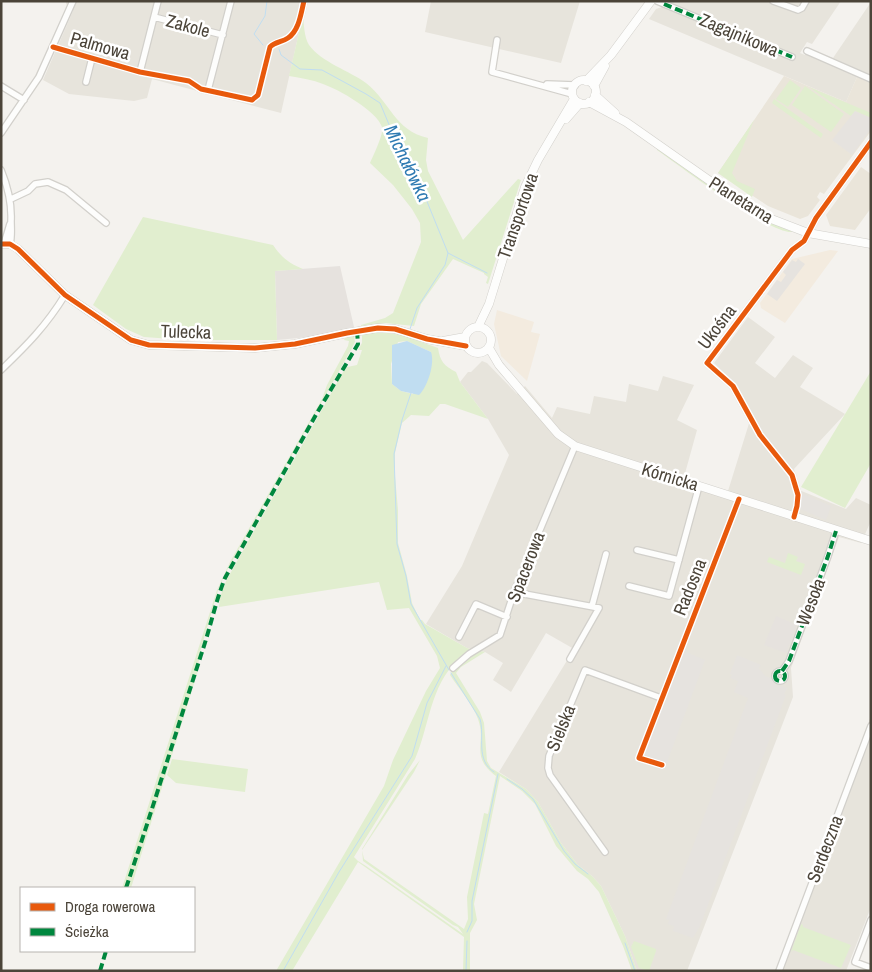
<svg xmlns="http://www.w3.org/2000/svg" width="872" height="972" font-family="'Archivo Narrow',sans-serif">
<style>
.residential{fill:#e7e4dc}
.commercial{fill:#f3ebdf}
.industrial{fill:#e6e2de}
.education{fill:#eae5da}
.green{fill:#e1eecf;fill-rule:evenodd}
.parking{fill:#e6e3df}
.water{fill:#c0ddf1}
.lines{fill:none;stroke-linecap:round;stroke-linejoin:round}
.stream{stroke:#c0ddf1;stroke-width:1}
.minor-casing{stroke:#d2d0cb;stroke-width:8}
.tertiary-casing{stroke:#d2d0cb;stroke-width:9}
.minor{stroke:#fdfdfc;stroke-width:5.5}
.tertiary{stroke:#fdfdfc;stroke-width:8}
.quiet{stroke:#00873e;stroke-width:4;stroke-dasharray:8 4;stroke-linecap:butt}
.cycleway-casing{stroke:#fff;stroke-width:8}
.cycleway{stroke:#e8590c;stroke-width:5}
.labels{text-anchor:middle;stroke-width:5;stroke-linejoin:round;paint-order:stroke}
.street-label{font-size:18px;fill:#4b4439;stroke:#fff}
.water-label{font-size:19px;font-style:italic;fill:#2e7ab2;stroke:#fff}
</style>
<rect width="100%" height="100%" fill="#f4f2ee"/>
<path class="residential" d="M66,1h240l-25,112 -129,-34 -5,19 -13,3 -65,-7 -26,-14 30,-69 -7,-7z
M431,1h149l-19,62 -136,-31z
M667,1h174l-29,43 -5,-2 -7,11 5,2 4,-6 24,9 38,-56v81l-14,-6 -11,25 -197,-83 7,-10 6,-2z
M748,317l27,20 -20,26 20,15 18,-23 20,13 -13,19 45,27 -51,55 5,21 47,19 10,-11 15,7v16l-10,22 -22,-6 -48,131 2,29 -106,274h-50l-12,-35 -24,-50 -9,-10 -14,-11 -17,-22 -23,-41 -12,-13 -27,-17 75,-123 -28,-16 -35,59 -18,-12 10,-17 -18,-11 -18,-4 -41,-24 36,-58 47,-111 -21,-36 -28,-37 8,-10h3l11,-11 5,2 30,31 8,-8 27,32 5,-11 33,7 4,-18 32,6 3,-18 29,7 5,-15 31,9 -17,35 20,10 -13,47 44,14 23,-74 -13,-31 -24,-23z
M871,716v191l-25,64h-70z"/>
<path class="commercial" d="M830,250l8,1 -53,72 -24,-15 -1,-5 32,-44z
M497,310l37,12 -3,10 9,2 -13,47 -26,-25 -7,-32z"/>
<path class="industrial" d="M340,266l14,61 -45,10 -32,3 -2,-69z
M776,616l21,9 -11,28 -22,-8z"/>
<path class="education" d="M784,76l62,26 11,-25 14,6v48l-47,63 -4,-2 -3,5 3,3 -12,16 -8,3 -32,-13 -50,-33z
M861,167l10,7v34l-16,22 -25,-4 -4,-11z"/>
<path class="green" d="M303,15c1,9 1,22 6,30 12,17 41,26 57,38 25,20 28,47 62,55l-2,22 2,11 35,69 55,-61 3,1 -33,104 -2,-1 2,-6 -4,-3v-1l-31,-14 -32,45 -7,22 -29,-3 -24,3v-1l24,-7 8,-5 28,-71 -1,-19 -8,-14 -19,-24 -23,-22c3,-7 14,-29 12,-36 -5,-16 -44,-38 -59,-43 -10,-4 -22,-6 -34,-8z
M790,80l11,8 -13,19 -12,-8z
M805,86l39,28 -13,18 -39,-27z
M809,87l62,26v5l-16,-7 -4,5z
M774,99l49,35 -2,4 -49,-35z
M754,120l-22,53 5,8 18,8 -3,8 -34,-24z
M657,147l103,71 33,14c-23,3 -113,-66 -136,-82z
M143,217l130,28c8,12 17,19 30,24l-28,2 2,69h-91l-42,-3 -18,-8 -33,-24z
M381,332l21,3 36,13c2,13 6,18 18,24l4,10 28,37 -43,-15h-5l-11,12 -18,-1 -9,8 -7,30v23l3,34v33l9,33 5,27 8,17h2l3,4 42,24 7,2c-6,3 -12,6 -16,10 -28,25 -29,68 -43,99l-61,98 4,4 8,5 97,68 -5,-7 -5,-2 -90,-64 -1,-12 46,-74 12,-15 -6,12 -52,78 2,9 100,70 4,-10 -1,-22 17,-84 4,1 8,-38c-27,-20 -9,-33 -18,-57 -6,-16 -19,-30 -28,-44 5,-11 17,-18 26,-25l9,2 -24,15 -5,6 24,39 4,11 3,38 4,7 35,21 12,13 23,41 17,22 14,11 9,10 24,50 12,35h-5l-9,-25 -24,-54 -11,-13 -11,-8 -21,-25 -21,-42 -13,-13 -22,-15 -26,128 3,16 -7,13v38h-7l1,-34 -106,-75 -66,109h-16l108,-185 9,-26 33,-69 14,-23 -3,-12 -28,-48 -22,2 -8,-28 -160,25 1,-10 6,-16 117,-209 4,-5 10,-2 5,-15h-4l4,-7v-7l1,-2zM407,341l24,11 -18,42 -12,-3 -9,-7 -1,-20 7,-22z
M354,336l1,6 -3,6 -127,226 -7,16 -18,62 -3,22 -66,214h-9l95,-298 13,-28 92,-163 5,-14 21,-39 1,-5 -5,-1 1,-2z
M871,371v92l-26,45 -44,-21z
M788,553l10,4 -2,4 9,3 -4,11 -34,-13 2,-5 16,6z
M172,759l76,10 -3,23 -69,-9 -9,-8z
M801,924l2,1v2l48,18 -10,23 -48,-18 -2,2z
M634,941l22,8v2l-7,20 -10,-3 -8,-21z"/>
<path class="parking" d="M855,111l16,7v11l-19,26 -20,-15z
M798,259l7,5 -28,37 -10,-7 10,-14 4,2 5,-7 -3,-3 9,-12 4,2z
M799,492l32,14 -5,14 -28,-12z
M685,644l3,1 -2,7 19,8 -39,105 -26,-9z
M737,655l24,10 -2,3 6,8 8,3 2,5 12,4 -3,6 2,1 -86,231 -7,12 -20,-7 1,-5 -6,-2 1,-4 -3,-1 82,-221 -14,-6 4,-11 -8,-3 2,-3 -2,-1z"/>
<path class="water" d="M407,341l24,11c4,11 -3,34 -12,43l-18,-4 -9,-7v-39z"/>
<g class="lines">
<path class="stream" d="M263,45l-9,-11 11,-18 2,-15
M279,49l2,6 19,14 22,1 44,24 14,9 13,31 24,43 31,76 -3,12 -28,43 -7,21
M448,253l39,20
M411,393l-9,27 -8,34 3,90 9,32 5,28 38,66
M451,673l29,46c5,18 -5,41 14,53
M507,779l15,10 11,10 31,52 11,13 13,10
M467,932l5,-11v-20l26,-127
M625,943l10,28
M283,971l56,-99 73,-116 15,-53 19,-37
M466,971l1,-30"/>
<g class="minor-casing">
<path id="minor" d="M657,1l135,56
M773,1l25,9 4,-2 4,-7
M154,17l69,18
M497,40l-5,32 80,22
M53,47l87,25 49,9 12,8 51,11 6,-5 12,-48c5,-5 12,-5 18,-9 11,-7 13,-25 16,-37
M807,51l64,28
M140,72l18,-71
M86,82l6,-24
M547,84l28,1
M1,86l23,14
M208,90l23,-89
M1,133l38,-56 34,-76
M1,170c7,17 11,32 10,51 0,8 1,15 -1,23
M11,199l17,-8 7,-7 13,-2 18,8 40,33
M4,244l6,-20
M1,370c26,-25 45,-44 64,-75
M794,517l3,-11 1,-11 -6,-20 -32,-40 -27,-49 -26,-23 85,-113 12,-9 12,-23 55,-76
M637,550l42,10
M629,586l40,10 30,-110
M514,592l85,16 -29,51
M592,606l14,-52
M459,637l17,-33 31,13
M453,668l16,-14 31,-19 14,-43 61,-146
M782,671l7,-10 39,-105 8,-25
M775 676a5 5 0 1 1 10 0a5 5 0 1 1-10 0Z
M662,765l-23,-7 100,-259
M605,852l-55,-77 -2,-7 1,-12 36,-86 76,28
M871,920l-16,42 16,6
M779,971l92,-245"/>
</g>
<g class="tertiary-casing">
<path id="tertiary" d="M572 92a12 12 0 1 1 24 0a12 12 0 1 1-24 0Z
M586,81l25,-26 40,-54
M594,86l11,-20
M595,95l20,18
M589,102l37,20 114,80 21,13 47,18 63,11
M566,119l14,-16
M1,244h9l8,5 47,46 66,45 18,5 106,3 40,-4 52,-11 31,-5 17,1 32,10 39,7
M465 340a13 13 0 1 1 26 0a13 13 0 1 1-26 0Z
M478,327l11,-23 36,-117 13,-27 36,-61
M443,341l22,-4
M489,348l10,17 59,69 17,12 296,95"/>
</g>
<use href="#minor" class="minor"/>
<use href="#tertiary" class="tertiary"/>
<path class="quiet" d="M664,4l128,53
M782,671l7,-10 39,-105 8,-25
M775 676a5 5 0 1 1 10 0a5 5 0 1 1-10 0Z
M126,888c26,-77 50,-156 75,-233 9,-26 14,-52 24,-77l92,-165 41,-69 -1,-13
M100,971l6,-20"/>
<g class="cycleway-casing">
<path id="cycleway" d="M53,47l87,25 49,9 12,8 51,11 6,-5 12,-48c5,-5 12,-5 18,-9 11,-7 13,-25 16,-37
M1,244h9l8,5 47,46 66,45 18,5 106,3 40,-4 52,-11 31,-5 17,1 32,10 39,7
M794,517l3,-11 1,-11 -6,-20 -32,-40 -27,-49 -26,-23 85,-113 12,-9 12,-23 55,-76
M662,765l-23,-7 100,-259"/>
</g>
<use href="#cycleway" class="cycleway"/>
</g>
<g class="labels">
<g class="street-label">
<text transform="translate(188 26) rotate(15)" y="6">Zakole</text>
<text transform="translate(739 35) rotate(23)" y="6">Zagajnikowa</text>
<text transform="translate(100 46) rotate(16)" y="6">Palmowa</text>
<text transform="translate(741 200) rotate(32)" y="6">Planetarna</text>
<text transform="translate(518 216) rotate(-71)" y="6">Transportowa</text>
<text transform="translate(717 327) rotate(-53)" y="6">Ukośna</text>
<text transform="translate(186 332) rotate(2)" y="6">Tulecka</text>
<text transform="translate(670 477) rotate(17)" y="6">Kórnicka</text>
<text transform="translate(526 567) rotate(-69)" y="6">Spacerowa</text>
<text transform="translate(690 587) rotate(-68)" y="6">Radosna</text>
<text transform="translate(811 602) rotate(-69)" y="6">Wesoła</text>
<text transform="translate(561 728) rotate(-68)" y="6">Sielska</text>
<text transform="translate(825 849) rotate(-69)" y="6">Serdeczna</text>
</g>
<g class="water-label">
<text transform="translate(408 163) rotate(64)" y="7">Michałówka</text>
</g>
</g>
<rect width="872" height="972" fill="none" stroke="#4b4439" stroke-width="5"/>
<rect x="20" y="887" width="175" height="65" fill="#ffffff" stroke="#b7b4b0"/>
<rect x="30" y="903" width="25" height="8" fill="#e8590c" stroke="#b7b4b0"/>
<text x="65" y="912" font-size="15" fill="#4b4439">Droga rowerowa</text>
<rect x="30" y="928" width="25" height="8" fill="#00873e" stroke="#b7b4b0"/>
<text x="65" y="937" font-size="15" fill="#4b4439">Ścieżka</text>
</svg>
